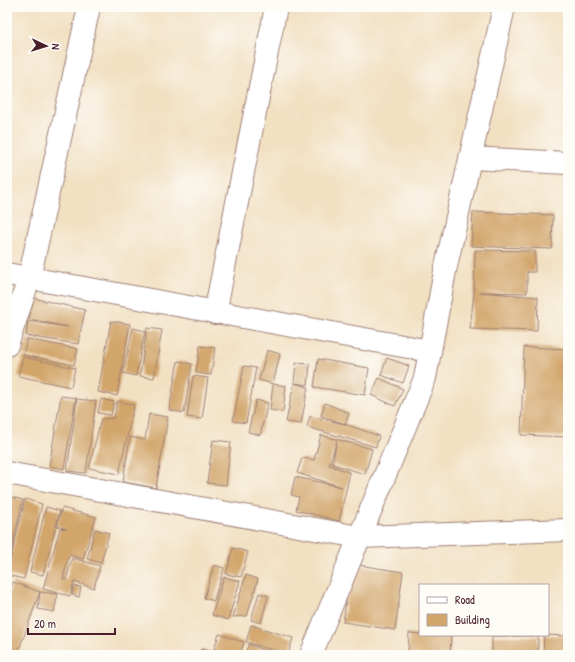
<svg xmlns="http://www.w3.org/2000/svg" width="575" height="662" font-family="'Patrick Hand',sans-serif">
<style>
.building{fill:#d2a56a}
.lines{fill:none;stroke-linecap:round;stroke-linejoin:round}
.street-casing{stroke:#9e8076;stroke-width:24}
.street{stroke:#fff;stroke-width:22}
</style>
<rect width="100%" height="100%" fill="#fdfcf7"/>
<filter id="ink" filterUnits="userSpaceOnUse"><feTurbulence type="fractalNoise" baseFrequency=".025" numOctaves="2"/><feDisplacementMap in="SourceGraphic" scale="8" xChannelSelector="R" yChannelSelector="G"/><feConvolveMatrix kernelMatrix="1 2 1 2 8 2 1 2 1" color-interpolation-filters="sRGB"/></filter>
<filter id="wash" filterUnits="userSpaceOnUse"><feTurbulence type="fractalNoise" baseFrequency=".012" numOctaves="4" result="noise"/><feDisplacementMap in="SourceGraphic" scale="16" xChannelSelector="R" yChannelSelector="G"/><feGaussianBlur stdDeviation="0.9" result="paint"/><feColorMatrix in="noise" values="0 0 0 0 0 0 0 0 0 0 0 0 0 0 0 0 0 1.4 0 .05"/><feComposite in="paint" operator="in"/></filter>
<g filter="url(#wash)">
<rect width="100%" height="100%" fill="#f2e0c2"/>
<g id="blocks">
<path class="building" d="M473,212l80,3 -1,34 -81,-3z
M475,250l60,1v21h-8v21l-47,-1 58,5 -1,34 -67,-2 4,-37z
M33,298l52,12 -7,34 -52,-8 2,-15 40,6 -39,-8z
M111,321l19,3 -13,72 -19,-4z
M133,328l12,3 -9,45 -13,-3z
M147,328l15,2 -8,48 -14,-2z
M27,339l51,10 -4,16 -51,-10z
M200,346l15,2 -4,27 -15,-2z
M524,347l44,2v88l-47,-2z
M267,350l13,4 -7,30 -14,-4z
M23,357l52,11 -4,19 -53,-11z
M387,358l22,8 -6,17 -22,-8z
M318,359l51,9 -4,27 -51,-8z
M178,361l14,3 -8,49 -15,-3z
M296,363l14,1 -2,21 -14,-2z
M244,366l12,2 -10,55 -13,-2z
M193,376l15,2 -6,41 -15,-2z
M379,378l24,11 -8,17 -24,-11z
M294,383l14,4 -7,37 -15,-2z
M273,384l13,2 -3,26 -13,-2z
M61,396l15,2 -12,71 -15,-3z
M77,399l19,2 -10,72 -19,-2z
M101,399l13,3 -3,13 -13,-2z
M256,400l12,3 -8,32 -12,-3z
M117,401l17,4 -15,69 -30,-6 12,-49 13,-1z
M325,403l24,10 -4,11 34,12 -3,11 -69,-20 3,-11 35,8 -24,-8z
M149,414l19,3 -12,71 -33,-6 7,-45 15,3z
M321,435l51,14 -7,25 -33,-10 5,-23 -8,24 20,7v5l-10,44 -43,-11 3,-13 -8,-2 4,-18 47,10 -45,-14 5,-15 12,2z
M213,440l18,2 -5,43 -19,-2z
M8,496l15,4 -15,64 -1,-63z
M25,499l17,5 -18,75 -17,-4z
M46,507l14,4 -17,64 -13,-3z
M62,508l34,9 -13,42 -14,-4 -6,24 3,1 6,-22 28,8 -6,22 -20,-6 -4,14 -27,-7 17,-61 7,1 -10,-3z
M95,529l14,4 -8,30 -14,-4z
M233,548l15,4 -7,25 -15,-3z
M352,564l51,8 -8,58 -52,-8z
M214,565l10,3 -10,33 -10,-3z
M246,575l12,4 -11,37 -14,1z
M224,577l16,4 -12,39 -16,-5z
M13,582l27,10 -23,63h-10v-56z
M74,586l7,1 -2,10 -7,-2z
M40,592l18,2 -4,18 -16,-3z
M259,593l9,3 -7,27 -10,-3z
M251,625l42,13 -5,17 -42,-13z
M409,633l42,3 -1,19h-42z
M219,634l25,8 -4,13h-41l2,-6 12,3z
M544,635l24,1v19h-25z
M492,636h46v19h-46z
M249,644l25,11h-30z"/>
</g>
</g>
<g filter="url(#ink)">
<use href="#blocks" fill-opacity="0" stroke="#9e8076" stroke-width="1"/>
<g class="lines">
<g class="street-casing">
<path id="street" d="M470,158l98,5
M7,274l423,77
M215,313l61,-306
M7,345l22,-66 60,-272
M7,473l352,64 209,-7
M311,655l114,-277 20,-107 59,-264"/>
</g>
<use href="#street" class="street"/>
</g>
</g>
<rect width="575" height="662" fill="none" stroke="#fdfcf7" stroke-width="24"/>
<rect x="419" y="584" width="130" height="52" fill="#fdfcf7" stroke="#b5a4a5"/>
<rect x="427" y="597" width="20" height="6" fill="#ffffff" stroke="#b5a4a5"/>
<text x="455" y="604" font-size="12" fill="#4a1f2b">Road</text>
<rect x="427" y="614" width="20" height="12" fill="#d2a56a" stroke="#b5a4a5"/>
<text x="455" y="624" font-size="12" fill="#4a1f2b">Building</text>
<g transform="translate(46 46) rotate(94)" stroke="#fdfcf7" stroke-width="3" paint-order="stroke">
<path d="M0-3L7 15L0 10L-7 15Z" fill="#4a1f2b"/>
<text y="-6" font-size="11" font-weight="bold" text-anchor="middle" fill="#4a1f2b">N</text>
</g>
<path d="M28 628v6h87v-6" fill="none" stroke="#4a1f2b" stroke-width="2"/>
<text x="34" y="628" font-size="12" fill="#4a1f2b" stroke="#fdfcf7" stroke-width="3" paint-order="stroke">20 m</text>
</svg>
